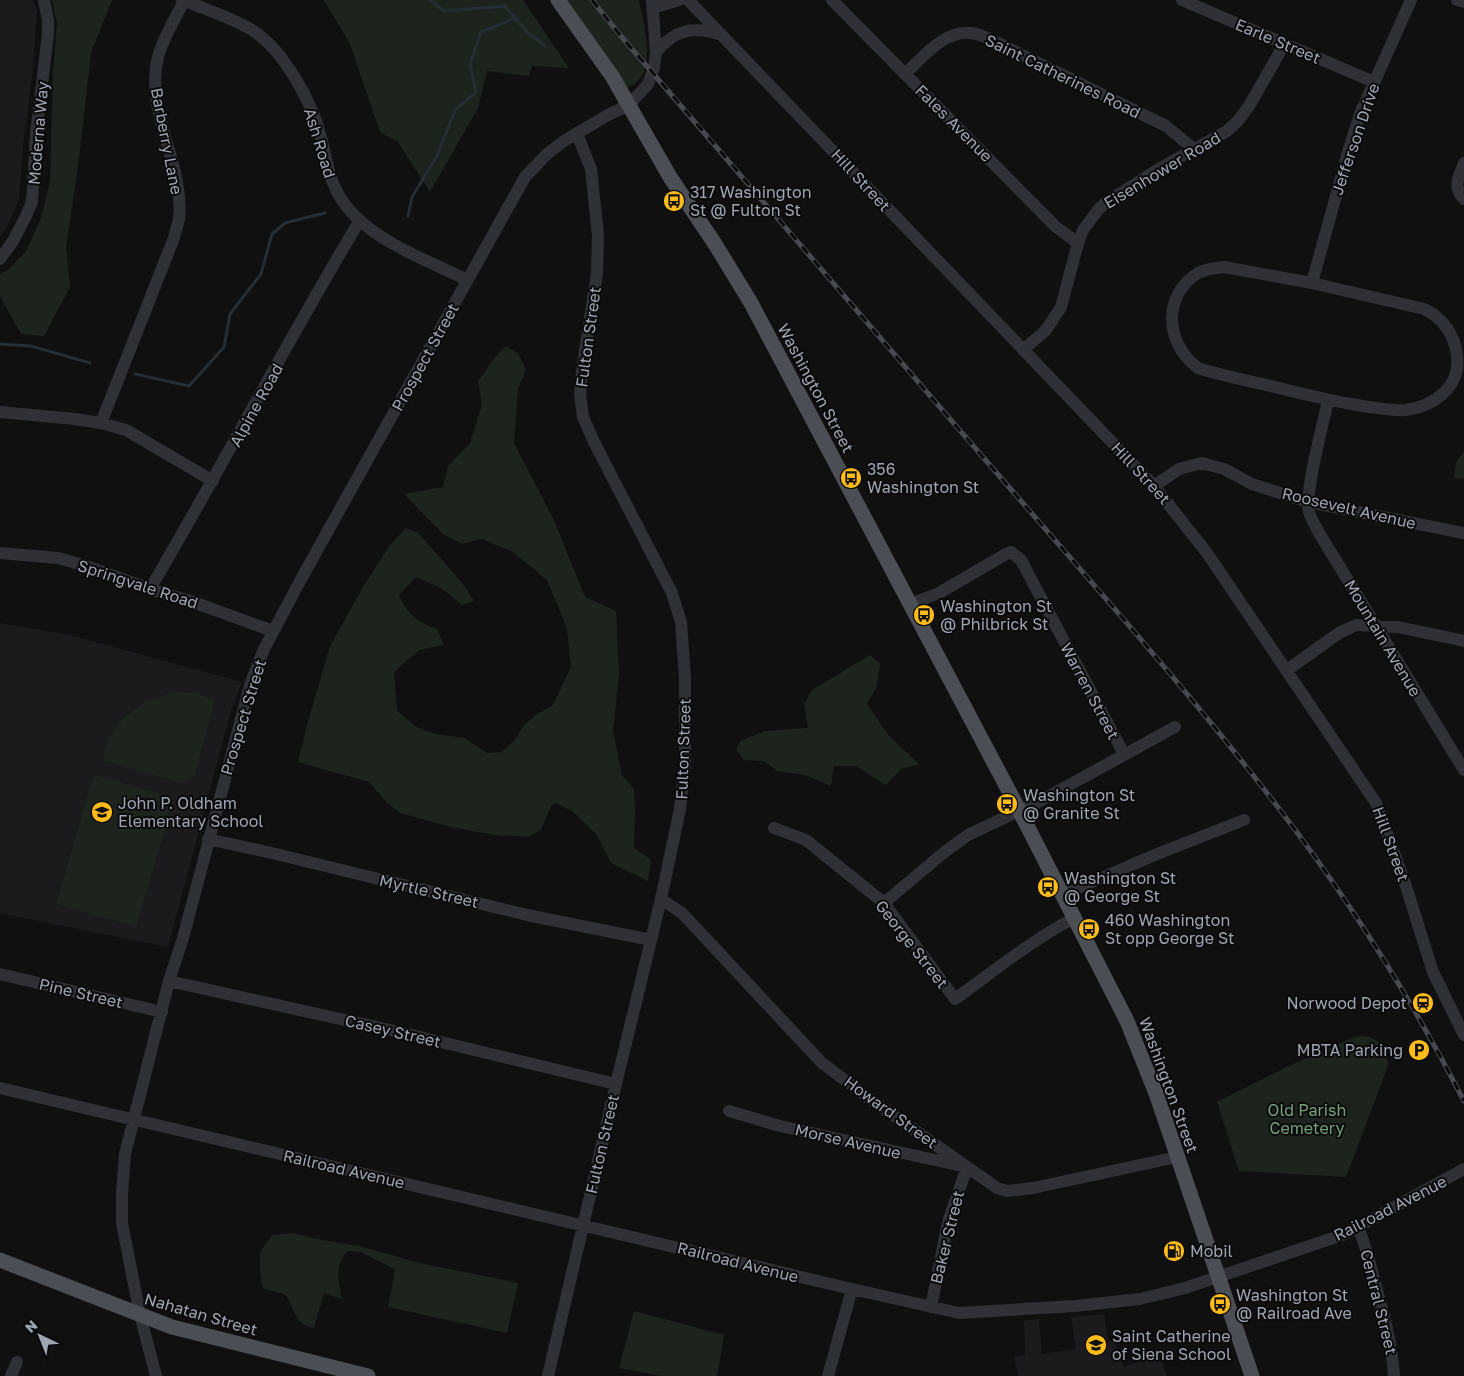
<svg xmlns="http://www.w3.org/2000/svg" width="1464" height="1376" font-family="'Golos Text',sans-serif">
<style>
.built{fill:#1b1b1e}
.green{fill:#1c241d}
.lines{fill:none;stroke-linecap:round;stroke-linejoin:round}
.stream{stroke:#252d35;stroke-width:3}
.minor{stroke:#303136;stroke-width:12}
.major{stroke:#4c4e56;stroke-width:15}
.rail-casing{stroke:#47494f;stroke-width:5}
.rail{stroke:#0b0b0c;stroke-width:3;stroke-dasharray:9;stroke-linecap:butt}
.labels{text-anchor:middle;stroke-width:4;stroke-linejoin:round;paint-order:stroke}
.street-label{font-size:16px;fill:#9fa5b3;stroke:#0b0b0c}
.poi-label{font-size:16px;fill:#9fa5b3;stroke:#0b0b0c;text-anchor:start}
.park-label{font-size:16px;fill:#75a079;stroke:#0b0b0c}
</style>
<rect width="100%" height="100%" fill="#101011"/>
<path class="built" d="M0,0h33l4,12 -4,56 -10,79 -4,52 -12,28 -7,10z
M0,623l70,12 172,47 -11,29 -63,236 -168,-34z
M1104,1314l4,27 6,-1 10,27 35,-13 8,22h-149l-4,-19 11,-2 -1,-34 15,-2 3,35 34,-5 -5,-32z"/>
<path class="green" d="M52,0h60l-21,53 -13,114 -12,80 4,40 -26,49 -23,-2 -21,-38v-22l9,-5 17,-18 15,-33 9,-37 3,-110 4,-47z
M324,0h199l46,68 -37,-2 -3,10 -42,-5 -9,37 -48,84 -32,-50 -18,-10 -30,-88z
M566,0h73c5,25 21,81 -15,88z
M506,346l12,7 8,16 -8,20 -4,54 40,77 31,77 31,14 3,63 -6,57 9,44 12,14 1,20 -1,39 17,12 -3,21 -37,-18 -15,-29 -24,-23 -16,-8 -5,3 -10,24 -13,7 -34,-2 -43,-8 -51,-14 -13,-10 -18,-21 -71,-20 9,-37 23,-79 34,-61 26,-40 16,-17 12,5 19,21 26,30 11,17 -12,4 -21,-17 -25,-11 -17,18c9,20 18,27 38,34l7,16 -25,5 -25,22 3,39 20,16 18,7 29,4 23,15 14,-1 13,-11 10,-16 13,-11 16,-9 18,-38 -4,-39 -20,-48 -34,-28 -31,-13 -20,5 -19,-10 -39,-40 39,-7 5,-21 22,-23 12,-39 -4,-23 17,-24z
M1464,451v28l-10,-1 2,-16z
M870,655l10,9 -4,24 -9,16 22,32 30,28 -18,5 -15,16 -30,-19h-22l-3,20 -26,-11 -28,-4 -13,-10 -20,-1 -8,-10 4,-9 25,-10 43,-3 -4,-23 8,-15z
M178,692l15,1 22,6 -20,76 -13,8 -79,-23c2,-7 3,-15 7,-22 13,-27 40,-41 68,-46z
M94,775l80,23 -38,129 -80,-23z
M1361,1036c18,1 27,12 27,30l-42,111 -107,-6 -22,-69 66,-33 66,-30z
M294,1233l18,5 51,9 57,16 98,20 -11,50 -119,-26 7,-38 -34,-17 -13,-1c-14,13 -10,30 -6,48l-18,-6 -10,35c-19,-4 -19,-17 -28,-33l-23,-7 -3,-15v-21l12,-17z
M634,1311l90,24 -7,41h-56l-42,-8z"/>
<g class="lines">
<path class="stream" d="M431,0l13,11 61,-5 22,26 18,14
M408,216l4,-19 25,-41 18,-46 21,-18 -6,-28 11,-32 34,-14
M0,344l31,2 59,17
M135,374l54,12 35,-39 6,-33 31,-40 11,-40 13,-11 40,-10"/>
<path class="minor" d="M182,0c23,9 49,17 70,30 31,19 60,72 69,107 8,32 9,54 34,79 29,29 76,46 112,64
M688,0l466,486 53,67 169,250 28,77 29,92 31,63
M832,0l224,227 22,16
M1182,0l192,82
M1457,0l7,2
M653,8l26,-8
M656,52c19,-23 38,-26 66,-17
M905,74c17,-16 39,-44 66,-41 10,1 20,7 29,11l166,82 29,24
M1464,163c-5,14 -12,23 0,36
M0,259l13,-18 13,-25 6,-14 4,-68 12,-100v-14l-4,-20
M1224,267l88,16 112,26c19,9 31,26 33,47 4,31 -23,50 -51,54 -12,1 -26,-2 -38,-3 -31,-5 -62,-12 -93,-20 -25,-6 -52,-11 -77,-19 -32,-23 -37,-72 0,-95 8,-4 17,-5 26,-6z
M1312,283l36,-131 12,-38 51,-114
M1023,350l23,-20 15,-23 17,-64 5,-13 15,-20 7,-7 52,-33 70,-39 11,-10 11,-15 35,-61
M1328,401c-5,23 -24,93 -19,111 2,7 7,15 10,21l145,237
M0,412l75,7 26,4 25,7 87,51
M101,423l73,-185c1,-6 4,-13 5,-19 6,-55 -35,-107 -21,-162 4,-17 18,-40 26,-56
M1154,486l25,-17 23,-6 22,6 28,15 56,18 156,31
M0,553l58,5 28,8 64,23 43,13 80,29
M150,589c72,-122 137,-248 210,-369
M910,604l29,-11 67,-39 5,-2 10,8 103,194
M1287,670l52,-37 17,-8 42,2 66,14
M774,828l32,12 78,63 71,96c39,-28 77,-59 119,-81
M208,839l68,15 251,61 124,25
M1062,895l95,-41 87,-34
M661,899l21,14 140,150 44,33 131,92 10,3 26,-3 144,-31
M884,903l58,-49 26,-19 72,-34 135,-74
M0,974l162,38
M169,981l230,51 217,52
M0,1088l852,201 107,24 116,-7 65,-7 45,-11 160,-54 119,-65
M729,1111l51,15 187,41 -19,55 -17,85
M1358,1228c8,17 12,35 16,52 9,32 18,63 20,96
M11,1376l6,-14
M156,1376l-16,-61 -18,-92v-29l3,-40 44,-173 14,-43 67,-253 14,-36 36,-68 225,-404 22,-23 17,-13 44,-26 21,-10 19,-21 6,-16 2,-16 -4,-52
M548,1376l68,-292 45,-185 19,-90 5,-45v-86l-4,-56 -9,-29 -78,-151 -11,-25 -3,-23 2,-23 15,-98 1,-38 -7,-66 -14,-35
M828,1376l24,-87"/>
<path class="major" d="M558,0l54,76 58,101 45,67 36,59 268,507 108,211 30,75 95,280
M0,1260l172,67 196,49"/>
<g class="rail-casing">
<path id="rail" d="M592,0l28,35c125,144 249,291 375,436 95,110 193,219 282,335 71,92 134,192 187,295"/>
</g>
<use href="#rail" class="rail"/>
</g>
<defs>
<g id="bus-disc" transform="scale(1.125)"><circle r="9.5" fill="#ffbc1a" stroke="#0b0b0c"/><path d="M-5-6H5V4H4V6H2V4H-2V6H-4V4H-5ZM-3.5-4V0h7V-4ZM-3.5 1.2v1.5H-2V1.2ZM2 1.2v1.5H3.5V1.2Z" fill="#111"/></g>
<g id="school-disc" transform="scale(1.125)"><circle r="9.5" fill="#ffbc1a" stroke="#0b0b0c"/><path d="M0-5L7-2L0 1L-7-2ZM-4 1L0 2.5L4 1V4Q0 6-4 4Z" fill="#111"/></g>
<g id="station-disc" transform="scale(1.125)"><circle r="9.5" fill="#ffbc1a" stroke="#0b0b0c"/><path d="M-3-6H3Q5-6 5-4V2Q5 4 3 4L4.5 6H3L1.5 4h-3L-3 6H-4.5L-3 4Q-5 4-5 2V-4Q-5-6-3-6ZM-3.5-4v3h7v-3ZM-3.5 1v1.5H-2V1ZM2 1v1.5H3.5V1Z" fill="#111"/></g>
<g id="parking-disc" transform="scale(1.125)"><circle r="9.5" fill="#ffbc1a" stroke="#0b0b0c"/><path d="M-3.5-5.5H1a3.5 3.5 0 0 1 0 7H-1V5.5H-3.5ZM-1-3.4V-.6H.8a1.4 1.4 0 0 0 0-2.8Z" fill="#111"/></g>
<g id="fuel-disc" transform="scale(1.125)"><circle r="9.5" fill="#ffbc1a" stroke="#0b0b0c"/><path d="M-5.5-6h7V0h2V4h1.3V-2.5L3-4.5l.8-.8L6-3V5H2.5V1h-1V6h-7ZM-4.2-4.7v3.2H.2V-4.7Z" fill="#111"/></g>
</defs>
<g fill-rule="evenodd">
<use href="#bus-disc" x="674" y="201"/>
<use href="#bus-disc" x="851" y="478"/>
<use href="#bus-disc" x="924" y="615"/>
<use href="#bus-disc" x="1007" y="804"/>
<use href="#school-disc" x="102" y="812"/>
<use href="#bus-disc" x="1048" y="887"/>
<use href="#bus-disc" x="1089" y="929"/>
<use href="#station-disc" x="1423" y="1003"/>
<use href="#parking-disc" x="1419" y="1050"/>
<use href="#fuel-disc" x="1174" y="1251"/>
<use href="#bus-disc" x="1220" y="1304"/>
<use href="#school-disc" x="1096" y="1345"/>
</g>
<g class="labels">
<g class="street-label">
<text transform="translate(1278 41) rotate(23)" y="6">Earle Street</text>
<text transform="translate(1063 76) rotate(26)" y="6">Saint Catherines Road</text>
<text transform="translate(954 123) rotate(45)" y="6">Fales Avenue</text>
<text transform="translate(38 133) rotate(-85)" y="6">Moderna Way</text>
<text transform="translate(1355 139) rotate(-71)" y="6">Jefferson Drive</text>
<text transform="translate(167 141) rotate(79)" y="6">Barberry Lane</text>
<text transform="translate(320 143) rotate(73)" y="6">Ash Road</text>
<text transform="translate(1162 170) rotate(-31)" y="6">Eisenhower Road</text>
<text transform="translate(861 180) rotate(47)" y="6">Hill Street</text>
<text transform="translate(588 337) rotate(-82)" y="6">Fulton Street</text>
<text transform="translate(425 357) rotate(-61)" y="6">Prospect Street</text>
<text transform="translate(816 388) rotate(62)" y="6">Washington Street</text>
<text transform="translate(256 405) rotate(-61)" y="6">Alpine Road</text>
<text transform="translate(1141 473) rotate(47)" y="6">Hill Street</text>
<text transform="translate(1349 508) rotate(13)" y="6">Roosevelt Avenue</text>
<text transform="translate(138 584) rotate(18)" y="6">Springvale Road</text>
<text transform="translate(1383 638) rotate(59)" y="6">Mountain Avenue</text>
<text transform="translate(1090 691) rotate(62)" y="6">Warren Street</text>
<text transform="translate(243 717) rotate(-73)" y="6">Prospect Street</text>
<text transform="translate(683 749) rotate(-88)" y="6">Fulton Street</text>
<text transform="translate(1391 844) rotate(70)" y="6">Hill Street</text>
<text transform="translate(429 891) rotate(13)" y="6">Myrtle Street</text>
<text transform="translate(912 944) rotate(52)" y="6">George Street</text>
<text transform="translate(81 993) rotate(13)" y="6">Pine Street</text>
<text transform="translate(393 1031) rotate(13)" y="6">Casey Street</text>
<text transform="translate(1169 1085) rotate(70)" y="6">Washington Street</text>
<text transform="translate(891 1112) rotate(36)" y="6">Howard Street</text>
<text transform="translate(848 1141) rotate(13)" y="6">Morse Avenue</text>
<text transform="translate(602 1144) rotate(-77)" y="6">Fulton Street</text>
<text transform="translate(344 1169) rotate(13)" y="6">Railroad Avenue</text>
<text transform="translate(1390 1208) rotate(-27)" y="6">Railroad Avenue</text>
<text transform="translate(947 1237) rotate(-76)" y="6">Baker Street</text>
<text transform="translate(738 1262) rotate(14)" y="6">Railroad Avenue</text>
<text transform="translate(1379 1302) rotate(76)" y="6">Central Street</text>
<text transform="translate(201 1314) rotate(16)" y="6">Nahatan Street</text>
</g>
<g class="poi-label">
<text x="690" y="198">317 Washington<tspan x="690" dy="18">St @ Fulton St</tspan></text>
<text x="867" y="475">356<tspan x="867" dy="18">Washington St</tspan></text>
<text x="940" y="612">Washington St<tspan x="940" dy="18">@ Philbrick St</tspan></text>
<text x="1023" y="801">Washington St<tspan x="1023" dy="18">@ Granite St</tspan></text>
<text x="118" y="809">John P. Oldham<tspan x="118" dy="18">Elementary School</tspan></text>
<text x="1064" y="884">Washington St<tspan x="1064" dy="18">@ George St</tspan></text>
<text x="1105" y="926">460 Washington<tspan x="1105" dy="18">St opp George St</tspan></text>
<text x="1407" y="1009" text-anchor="end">Norwood Depot</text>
<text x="1403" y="1056" text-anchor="end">MBTA Parking</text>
<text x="1190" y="1257">Mobil</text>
<text x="1236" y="1301">Washington St<tspan x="1236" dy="18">@ Railroad Ave</tspan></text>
<text x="1112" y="1342">Saint Catherine<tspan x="1112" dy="18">of Siena School</tspan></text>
</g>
<g class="park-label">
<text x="1307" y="1116">Old Parish<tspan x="1307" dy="18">Cemetery</tspan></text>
</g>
</g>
<g transform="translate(40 1336) rotate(317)" stroke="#0b0b0c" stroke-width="4" paint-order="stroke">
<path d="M0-4L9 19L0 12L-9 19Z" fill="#9fa5b3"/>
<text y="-8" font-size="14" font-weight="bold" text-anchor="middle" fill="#9fa5b3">N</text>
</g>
</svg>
